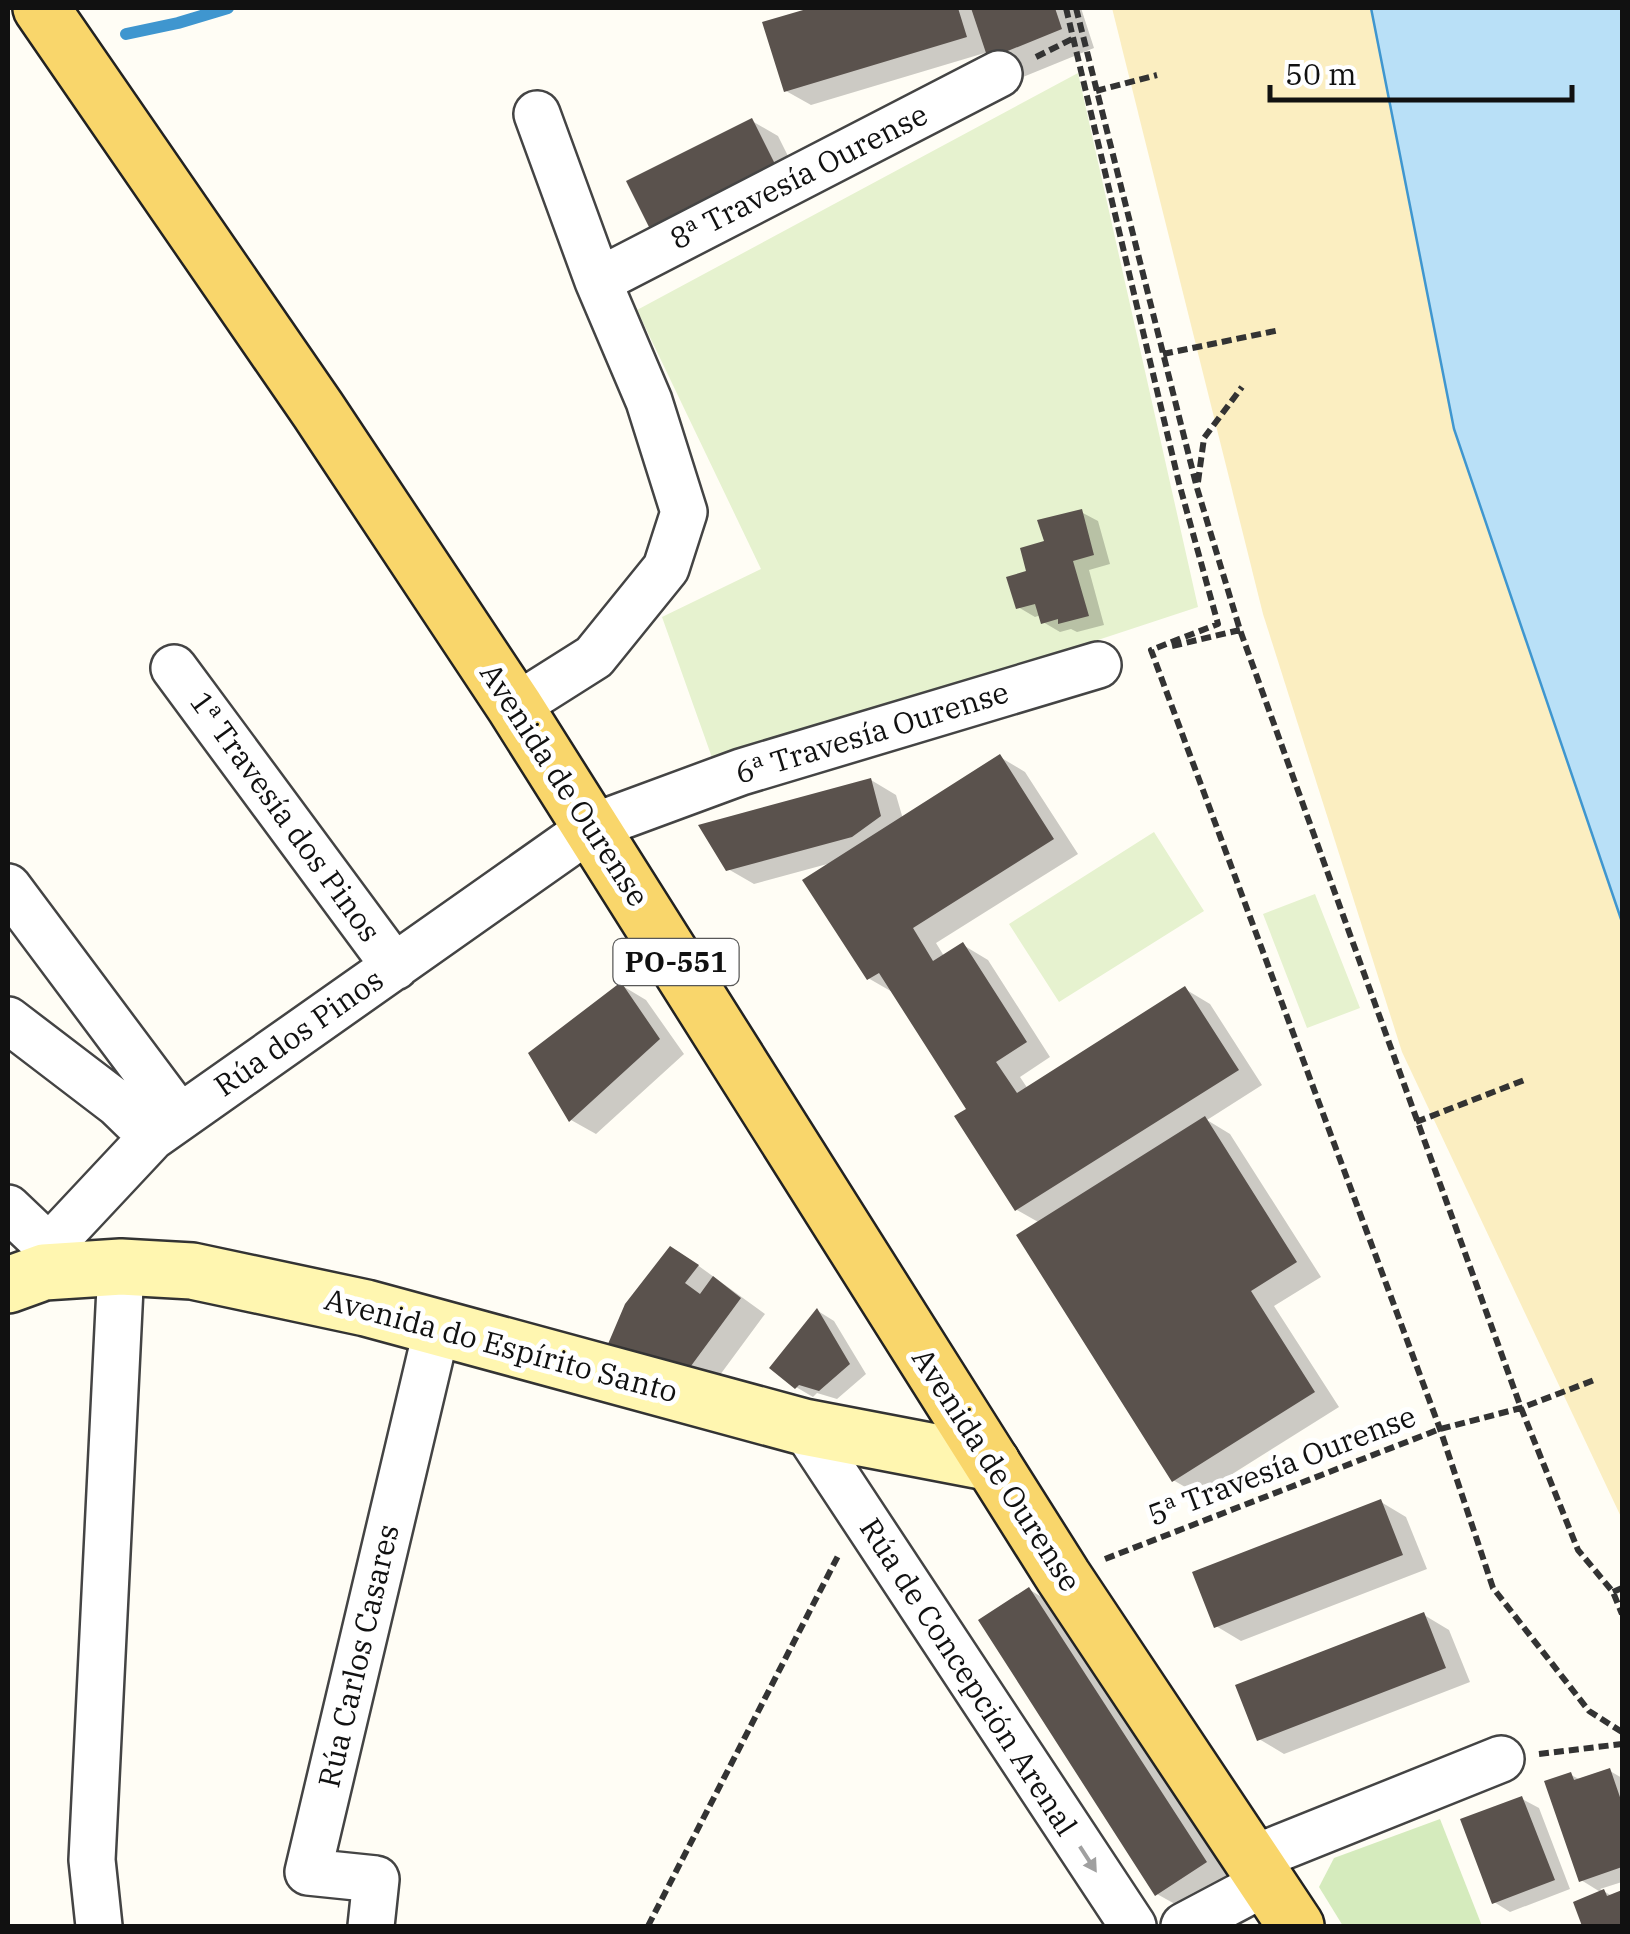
<svg xmlns="http://www.w3.org/2000/svg" width="1630" height="1934" font-family="'IBM Plex Serif',serif">
<style>
.green{fill:#d5ebbd}
.sand{fill:#fbeec1}
.pitch{fill:#e6f2cf}
.water{fill:#b9e0f7;stroke:#3f96cf;stroke-width:2.5}
.shadow{fill:#0003}
.lines{fill:none;stroke-linecap:round;stroke-linejoin:round}
.stream{stroke:#3f96cf;stroke-width:12}
.building{fill:#5a524d}
.street-casing{stroke:#444;stroke-width:50}
.secondary-casing{stroke:#333;stroke-width:60}
.primary-casing{stroke:#222;stroke-width:60}
.path{stroke:#333;stroke-width:6;stroke-dasharray:10 5;stroke-linecap:butt}
.street{stroke:#fff;stroke-width:45}
.secondary{stroke:#fff6b0;stroke-width:55}
.primary{stroke:#f9d66b;stroke-width:55}
.oneway{fill:#a0a0a0}
.labels{text-anchor:middle;stroke-width:10;stroke-linejoin:round;paint-order:stroke}
.shield{fill:#fff;stroke:#585858;stroke-width:2.5}
.shield-label{font-size:28px;font-weight:bold;fill:#111}
.street-label{font-size:30px;fill:#111;stroke:#fff}
</style>
<rect width="100%" height="100%" fill="#fffdf5"/>
<path class="green" d="M1440,1819l42,107h-139l-24,-39 15,-29z"/>
<path class="sand" d="M1112,8h375l135,641v870l-220,-467 -139,-438z"/>
<path class="pitch" d="M1078,73l120,534 -483,159 -53,-149 99,-48 -124,-259z
M1154,832l50,79 -145,91 -50,-78z
M1315,894l45,114 -53,20 -44,-114z"/>
<path class="water" d="M1371,8h251v914l-168,-493z"/>
<path class="shadow" d="M819,8h262l13,40 -71,29 -33,-19 -2,-6 -177,53 -25,-14 -21,-67z
M752,121l26,15 25,50 -122,62z
M1081,512l17,9 12,43 -21,6 15,55 -27,7 -6,-3 -11,3 -17,-10 -2,-7 -6,2 -17,-10 11,-34 18,-30z
M1000,757l25,15 53,82 -142,89 8,13 19,-11 25,15 62,97 -30,20 8,12 157,-100 25,15 52,81 -55,35 23,14 91,143 -47,29 65,101 -140,88 -26,-15 -133,-257 -23,-13 -47,-100 -76,-117 -26,-15 -37,-115 -77,21 -26,-15 143,-89 25,15 7,24z
M621,985l25,15 38,54 -88,80 -25,-14z
M696,1264l69,50 -48,65 -81,-21 -25,-15z
M818,1311l16,10 32,53 -29,25 -20,-6 -4,4 -17,-10z
M1381,1502l25,15 21,52 -186,72 -25,-15z
M1030,1590l25,15 176,272 -49,31 -25,-14z
M1424,1615l25,15 21,52 -186,72 -25,-15z
M1610,1771l12,7v104l-22,7 12,7 10,-4v34h-37l-9,-22 26,-11 -21,-13 -10,-105 10,5z
M1522,1799l17,9 31,81 -60,23 -16,-10z"/>
<g class="lines">
<path class="stream" d="M126,34l52,-11 50,-15"/>
</g>
<path class="building" d="M810,8h148l9,29 -183,55 -22,-70z
M971,8h84l7,21 -74,30z
M752,118l27,54 -126,63 -27,-54z
M1082,509l12,46 -21,6 16,55 -31,8v-5l-17,5 -6,-20 -19,5 -10,-32 20,-6 -6,-23 24,-7 -7,-21z
M1000,754l54,85 -141,89 20,33 30,-19 64,100 -31,20 21,31 168,-107 54,84 -224,141 -61,-95 12,-7 -87,-136 -12,7 -65,-100z
M871,778l10,38 -29,21 -126,34 -28,-46z
M621,982l39,57 -91,83 -41,-69z
M1205,1116l92,146 -46,29 64,101 -143,90 -156,-247z
M670,1246l29,19 -14,18 15,11 13,-18 28,22 -50,68 -83,-22 17,-40z
M817,1308l33,56 -31,27 -20,-6 -4,4 -26,-21z
M1381,1499l22,56 -189,73 -22,-56z
M1029,1587l178,275 -52,34 -177,-276z
M1424,1612l22,56 -189,73 -22,-56z
M1610,1768l12,35v64l-43,15 -35,-101 27,-9 3,8z
M1522,1796l33,84 -63,24 -32,-85z
M1604,1889l3,7 15,-6v36h-40l-9,-24z"/>
<g class="lines">
<g class="street-casing">
<path id="street" d="M598,281l401,-207
M174,668l221,299
M515,707l79,-50 72,-89 18,-56 -35,-111 -51,-120 -61,-167
M8,887l171,229
M8,1020l110,84 34,33
M8,1208l41,39
M44,1272l5,-25 103,-110 440,-310 149,-55 357,-107
M804,1427l329,499
M1252,1859l249,-100
M99,1926l-7,-66 29,-593
M371,1926l5,-47 -68,-7 129,-544
M1184,1926l83,-44"/>
</g>
<g class="secondary-casing">
<path id="secondary" d="M8,1285l36,-13 77,-5 71,4 174,37 438,119 188,36"/>
</g>
<g class="primary-casing">
<path id="primary" d="M41,8l277,402 197,297 548,869 233,350"/>
</g>
<path class="path" d="M1066,8l113,475 39,141 -67,26 289,779 53,159 96,123 33,21
M1076,8l121,480 43,142 281,778 57,142 35,42 9,22
M1036,57l38,-19
M1096,91l61,-16
M1163,354l117,-24
M1198,482l6,-44 38,-51
M1172,646l68,-16
M1416,1122l111,-43
M1105,1559l335,-130 81,-21 76,-29
M1613,1592l9,-4
M1539,1754l83,-10
M648,1926l191,-372"/>
<use href="#street" class="street"/>
<use href="#secondary" class="secondary"/>
<use href="#primary" class="primary"/>
</g>
<defs><path id="oneway-solid" d="M-6-.8H1V-3.2L6.5 0L1 3.2V.8H-6Z" transform="scale(2.5)"/></defs>
<use class="oneway" href="#oneway-solid" transform="translate(1088 1859) rotate(57)"/>
<g class="labels">
<rect class="shield" x="613.5" y="939" width="125" height="46" rx="8"/>
<g class="shield-label">
<text x="676" y="972">PO-551</text>
</g>
<g class="street-label">
<text transform="translate(799 177) rotate(-27)" y="10">8ª Travesía Ourense</text>
<text transform="translate(872 733) rotate(-17)" y="10">6ª Travesía Ourense</text>
<text transform="translate(564 785) rotate(57)" y="10">Avenida de Ourense</text>
<text transform="translate(285 817) rotate(54)" y="10">1ª Travesía dos Pinos</text>
<text transform="translate(299 1033) rotate(-35)" y="10">Rúa dos Pinos</text>
<text transform="translate(501 1346) rotate(15)" y="10">Avenida do Espírito Santo</text>
<text transform="translate(1282 1466) rotate(-21)" y="10">5ª Travesía Ourense</text>
<text transform="translate(996 1470) rotate(57)" y="10">Avenida de Ourense</text>
<text transform="translate(359 1656) rotate(-77)" y="10">Rúa Carlos Casares</text>
<text transform="translate(968 1677) rotate(57)" y="10">Rúa de Concepción Arenal</text>
</g>
</g>
<rect width="1630" height="1934" fill="none" stroke="#111111" stroke-width="20"/>
<path d="M1270 85v15h302v-15" fill="none" stroke="#111111" stroke-width="5"/>
<text x="1285" y="85" font-size="30" fill="#111111" stroke="#ffffff" stroke-width="8" paint-order="stroke">50 m</text>
</svg>
